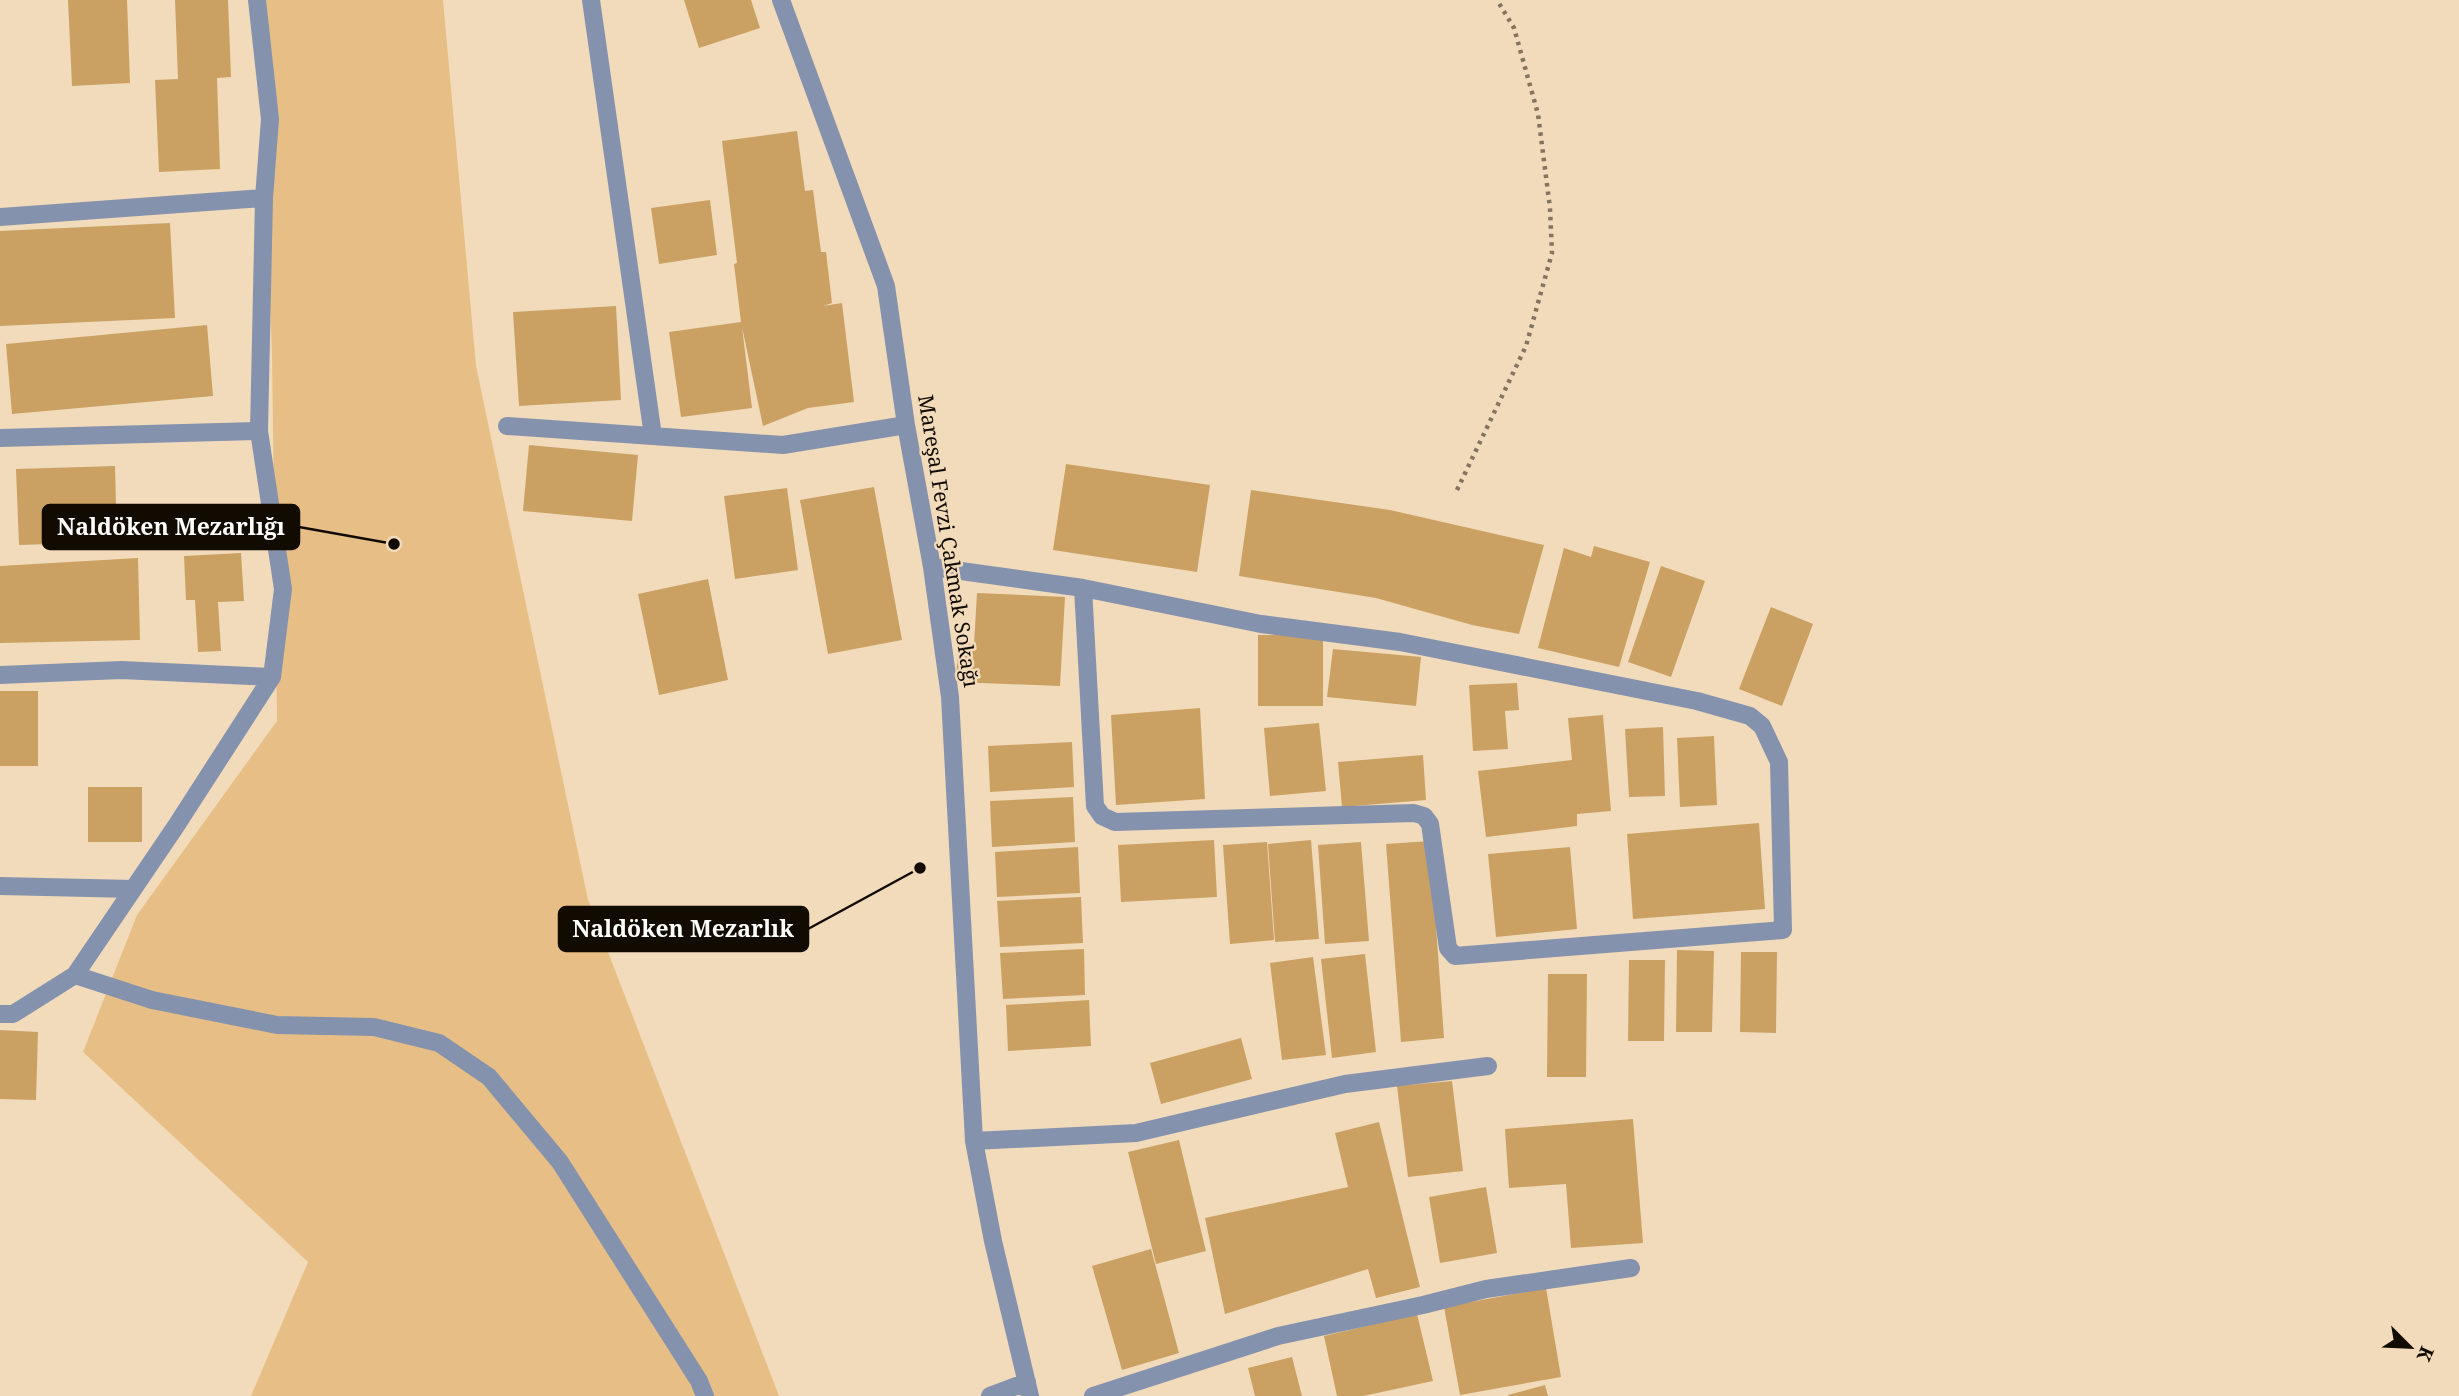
<svg xmlns="http://www.w3.org/2000/svg" width="2459" height="1396" font-family="'Noto Serif',serif">
<style>
.green{fill:#e7bf86}
.building{fill:#caa162}
.lines{fill:none;stroke-linecap:round;stroke-linejoin:round}
.path{stroke:#83745f;stroke-width:4.5;stroke-dasharray:3.5 5;stroke-linecap:butt}
.minor{stroke:#8592ad;stroke-width:18}
.labels{text-anchor:middle;stroke-width:5;stroke-linejoin:round;paint-order:stroke}
.street-label{font-size:21px;fill:#120b02;stroke:#f2dbbb}
.leader{fill:none;stroke:#120b02;stroke-width:2.5}
.callout-dot{fill:#120b02;stroke:#f2dbbb;stroke-width:2.5}
.callout{fill:#120b02;stroke:#120b02;stroke-width:2.5}
.callout-label{font-size:23px;text-anchor:middle;font-weight:bold;fill:#fff}
</style>
<rect width="100%" height="100%" fill="#f2dbbb"/>
<path class="green" d="M259,0h184l33,366 112,534 191,496h-528l57,-134 -225,-210 54,-137 140,-194 -5,-366z"/>
<path class="building" d="M68,0h59l3,83 -58,3z
M175,0h53l3,77 -14,1 3,91 -61,3 -4,-92 23,-1z
M684,0h67l9,28 -61,20z
M797,131l8,60 8,-1 8,62h5l6,51 -9,3 19,-3 12,99 -46,6 -45,18 -21,-99 10,81 -71,9 -12,-85 72,-10 -7,-58 3,-1 -15,-122z
M710,200l7,55 -58,9 -8,-56z
M170,223l5,95 -175,8v-95z
M616,306l5,94 -102,6 -6,-94z
M207,325l6,71 -201,18 -6,-70z
M529,445l109,10 -6,66 -109,-10z
M1066,464l144,21 -13,87 -144,-22z
M115,466l2,76 -98,3 -3,-76z
M874,487l28,153 -74,14 -28,-154z
M787,488l11,82 -63,9 -11,-83z
M1251,490l139,20 154,35 -25,89 -47,-9 -96,-27 -137,-22z
M1594,546l56,16 -31,105 -81,-19 26,-100 27,9z
M241,553l3,48 -26,1 3,49 -23,1 -3,-52h-9l-2,-44z
M138,558l2,82 -140,3v-77z
M1661,566l44,15 -34,96 -43,-15z
M708,579l20,101 -69,15 -21,-101z
M977,593l88,4 -5,89 -104,-4 2,-39 16,1z
M1771,607l42,17 -31,82 -43,-17z
M1258,635h65v71h-65z
M1333,649l88,8 -5,49 -89,-9z
M1517,683l2,27 -14,1 3,38 -35,2 -4,-66z
M0,691h38v75h-38z
M1200,708l5,91 -89,6 -5,-90z
M1603,715l8,96 -34,3v12l-91,11 -8,-66 94,-11 -4,-42z
M1319,723l7,68 -56,5 -6,-68z
M1663,727l2,69 -36,1 -4,-68z
M1714,736l3,69 -37,2 -3,-69z
M1072,742l2,45 -84,5 -2,-46z
M1423,755l3,45 -84,7 -4,-45z
M88,787h54v55h-54z
M1073,797l2,45 -83,5 -2,-46z
M1759,823l6,86 -132,10 -6,-85z
M1214,840l3,57 -96,5 -3,-57z
M1311,840l8,99 -44,3 -7,-98z
M1430,841l14,197 -43,4 -15,-198z
M1267,842l7,98 -44,4 -7,-99z
M1361,842l8,99 -44,3 -7,-99z
M1078,847l2,46 -83,4 -2,-45z
M1570,847l7,82 -81,8 -8,-83z
M1081,897l2,46 -83,4 -3,-46z
M1084,949l1,46 -82,4 -3,-46z
M1677,950l37,1 -2,81h-36z
M1741,952h36l-1,81 -36,-1z
M1365,954l11,98 -44,6 -11,-99z
M1313,957l13,98 -44,5 -12,-97z
M1629,960h36l-1,81h-36z
M1548,974h39l-1,103h-39z
M1089,1000l2,46 -83,5 -2,-46z
M0,1030l38,2 -2,68 -36,-1z
M1241,1038l11,41 -91,25 -11,-41z
M1452,1081l11,90 -55,6 -11,-91z
M1633,1119l10,124 -72,5 -5,-64 -57,4 -4,-59z
M1379,1122l41,165 -44,11 -8,-29 -143,45 -20,-96 143,-31 -13,-54z
M1179,1140l27,111 -50,13 -28,-112z
M1486,1187l11,66 -57,10 -11,-66z
M1151,1249l28,104 -57,17 -30,-104z
M1546,1288l15,89 -101,18 -16,-88z
M1417,1314l16,67 -70,15h-26l-13,-60z
M1292,1357l10,39h-47l-7,-28z
M1545,1385l3,11h-40v-1z"/>
<g class="lines">
<path class="path" d="M1457,490l69,-144 26,-93 -2,-45 -12,-94 -24,-86 -17,-28"/>
<path class="minor" d="M591,0l62,436
M781,0l105,286 20,139 26,142 18,130 24,444 19,100 37,155
M0,217l264,-19
M507,426l276,19 123,-20
M0,438l259,-7
M932,567l151,21 178,36 139,18 297,59 53,15 12,10 17,36 4,168 -328,26 -7,-8 -18,-124 -6,-8 -10,-3 -299,9 -13,-6 -7,-10 -12,-218
M0,675l121,-5 151,7
M0,886l133,3
M75,975l77,25 125,25 97,2 65,16 50,34 71,85 139,219 6,15
M0,1014h13l62,-39 101,-149 96,-149 11,-88 -24,-158 5,-233 6,-79 -13,-119
M974,1141l162,-8 209,-49 143,-18
M990,1396l37,-14
M1093,1396l185,-60 145,-31 63,-16 145,-21"/>
</g>
<g class="labels">
<g class="street-label">
<text transform="translate(948 541) rotate(81)" y="7">Mareşal Fevzi Çakmak Sokağı</text>
</g>
</g>
<path class="leader" d="M394 544L299 527M920 868L808 929"/>
<g class="callout-dot">
<circle cx="394" cy="544" r="7"/>
<circle cx="920" cy="868" r="7"/>
</g>
<g class="callout">
<rect x="43" y="505" width="256" height="44" rx="7"/>
<rect x="559" y="907" width="249" height="44" rx="7"/>
</g>
<g class="callout-label">
<text x="171" y="535">Naldöken Mezarlığı</text>
<text x="683" y="937">Naldöken Mezarlık</text>
</g>
<g transform="translate(2410 1347) rotate(114)" stroke="#f2dbbb" stroke-width="5" paint-order="stroke">
<path d="M0-5L12 26L0 18L-12 26Z" fill="#120b02"/>
<text y="-10" font-size="19" font-weight="bold" text-anchor="middle" fill="#120b02">K</text>
</g>
</svg>
